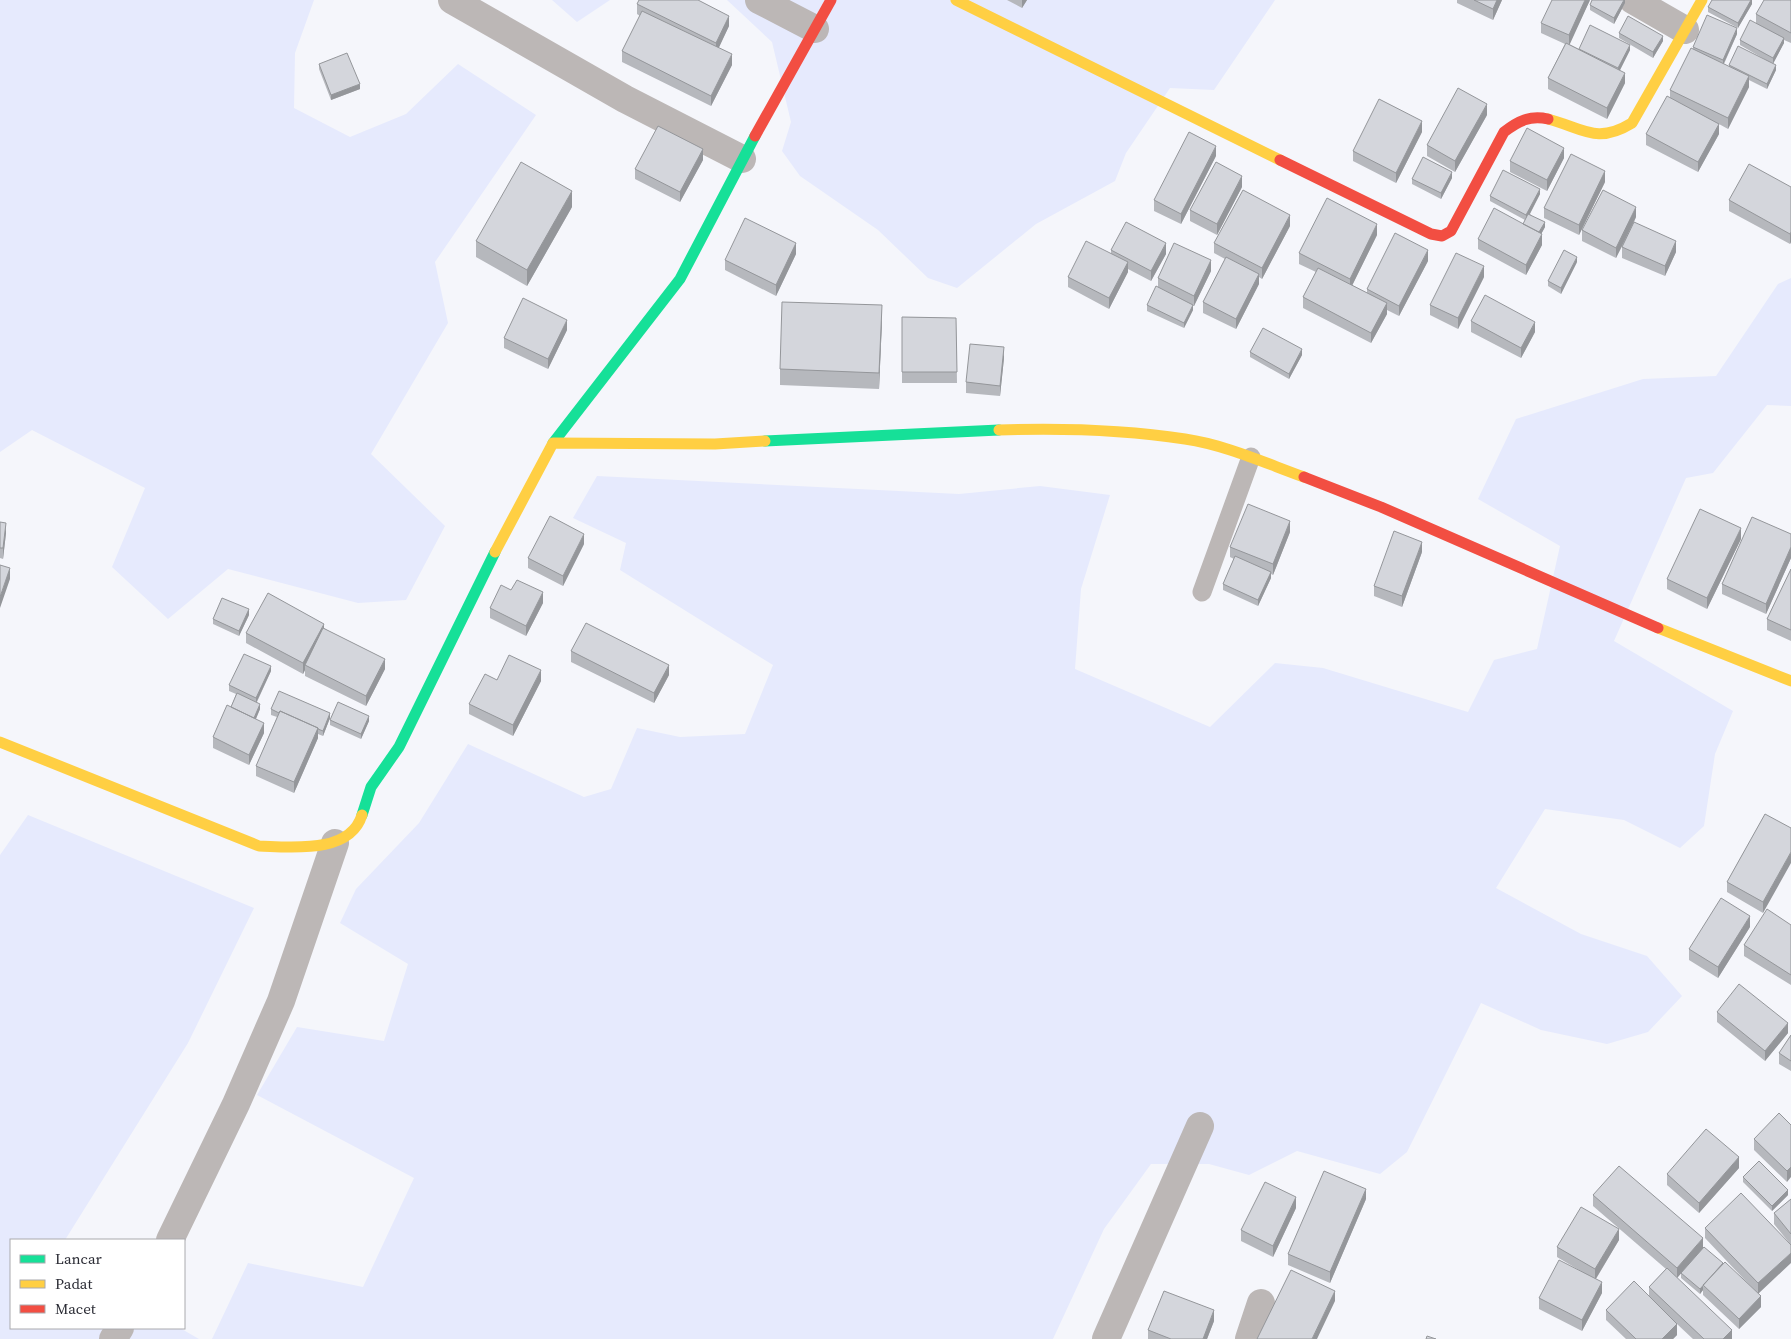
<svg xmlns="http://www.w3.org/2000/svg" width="1791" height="1339" font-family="'Source Serif 4',serif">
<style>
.green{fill:#e6eafd}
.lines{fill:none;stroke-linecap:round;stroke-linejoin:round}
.lane{stroke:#bcb7b6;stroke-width:19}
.street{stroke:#bcb7b6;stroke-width:28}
.fast{stroke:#16e098;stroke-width:11}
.slow{stroke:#ffcf43;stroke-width:11}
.jam{stroke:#f24e42;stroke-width:11}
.wall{fill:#b6b8bd}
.shaded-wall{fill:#94969a}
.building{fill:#d4d6dc;stroke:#94969a}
</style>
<rect width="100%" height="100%" fill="#f5f6fb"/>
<path class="green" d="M0,0h314l-19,53 -1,55 56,29 56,-23 52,-50 78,51 -101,147 13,61 -77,131 74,72 -39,74 -48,3 -130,-34 -60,50 -56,-52 33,-79 -113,-58 -32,22z
M552,0h58l-33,22z
M727,0h548l-61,90 -44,-2 -44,65 -11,28 -79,43 -79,64 -29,-10 -50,-48 -78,-54 -18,-25 9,-29 -19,-80z
M1791,278v128l-24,-1 -54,68 -27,5 -72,163 119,70 -18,43 -11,72 -24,22 -56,-28 -79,-11 -49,79 85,46 66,22 35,40 -34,36 -41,12 -66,-14 -60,-27 -74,149 -27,22 -83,-23 -48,24 -40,-11h-58l-47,65 -51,110h-841l36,-76 115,24 51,-109 -157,-83 40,-68 87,14 24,-77 -68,-41 16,-34 63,-66 49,-79 116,53 27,-8 26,-61 43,9 65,-3 28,-69 -153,-95 6,-27 -53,-25 24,-42 362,18 81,-8 70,9 -29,94 -6,80 135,58 65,-64 48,5 145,44 26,-52 43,-11 23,-103 -82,-47 38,-80 127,-40 73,-3 62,-92z
M28,815l226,93 -66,135 -123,197h-54v88h169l19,11h-199v-484z"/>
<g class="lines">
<path class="lane" d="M1202,592l49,-135"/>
<path class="street" d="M452,0l173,99 117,60
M759,0l56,29
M1633,0l52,30
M170,1240l66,-136 45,-103 54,-158
M113,1339l7,-11
M1106,1339l94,-213
M1249,1339l12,-36"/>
<path class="fast" d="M765,441l234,-11
M553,443l127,-164 75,-143
M362,815l9,-28 28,-40 96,-195"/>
<path class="slow" d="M956,0l324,160
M1548,119c35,9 48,26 84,4l70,-123
M999,430c59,-2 127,0 186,9 41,6 80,24 119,38
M495,552l58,-109 162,1 50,-3
M1658,628l133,53
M0,742l259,104c34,1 91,8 103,-31"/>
<path class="jam" d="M755,136l76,-136
M1280,160l151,74 11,2 9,-5 53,-99c14,-11 26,-17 44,-13
M1304,477l77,30 277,121"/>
</g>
<path class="wall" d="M1007,0h20l-5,8z
M1457,0h45l-9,20 -36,-17z
M1590,0l-21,44 10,5 51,1 -10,20 5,13 -18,36 -59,-30v-11l17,-34 -24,-11v-10z
M1625,0v3l-11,21 -24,-14v-5z
M1752,0v4l-14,24 -30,-16v-5z
M1791,0v43l-7,-3v3l-11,20 3,7 -9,19 -18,-9v7l-21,42 -9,-5v10l-21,38 -52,-27v-11l24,-36v-8l23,-41v-2l44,-13 -13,30 5,3v-2l37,-5 -26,-15v-5l16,-17v-9z
M637,4l92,22 -11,22 14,17 -21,41 -89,-44v-11l18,-35 -3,-2z
M1619,33l44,8 -10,17 -34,-20z
M319,64l41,25 -29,11 -12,-31z
M1487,115l-32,57 -28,-16v-11z
M1422,132l-26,51 -43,-22v-10z
M1216,156l-35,68 -27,-13v-11z
M1564,158l-17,33 -37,-19v-11z
M703,160l-23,42 -45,-23v-10z
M1452,178l-11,21 -29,-15v-5z
M1605,182l-26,53 -35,-17v-10z
M1242,187l-25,48 -27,-14v-11z
M1791,187v55l-1,2 -61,-33v-11z
M1540,194l-10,20 15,13 -4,7 1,11 -16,30 -48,-26v-10l45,-15 2,-4 -35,-19v-5z
M572,207l-45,79 -51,-29v-16z
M1636,217l-2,5 42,30 -11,24 -43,-18v-11l8,-16 -14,27 -34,-17v-11z
M1290,226l-28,53 -3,-2v7l-23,45 -33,-16v-11l22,-43 -11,-6v-10z
M1377,235l-25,50 15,8v-4l61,-28 -29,55 -12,-6v4l-16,29 -68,-35v-11l13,-25 -17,-8v-11z
M1111,250l55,4 -15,27 -23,-12v3l-19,37 -41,-22v-10l43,-24z
M796,254l-20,42 -51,-26v-10z
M1577,262l-16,32 -13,-8v-5z
M1211,271l-17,35h-1v4l-9,18 -37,-17v-6l11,-18v-9z
M1484,277l-26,52 -28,-14v-10z
M902,317l54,1 1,65h-55z
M882,321l-3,68 -99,-4v-16z
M1471,321l64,11 -14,26 -50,-26z
M567,330l-19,39 -44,-21v-10z
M1250,352l52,3 -13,24 -39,-22z
M1004,358l-4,38 -34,-3v-11z
M0,522l6,11 -3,26 -3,-1z
M1290,532l-17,43 -2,-1v4l-13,28 -35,-16v-6l11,-25 -4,-2v-10z
M1791,534v24l-25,56 -44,-20v-10z
M1741,539l-34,70 -40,-20v-10z
M584,544l-21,42 -35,-18v-10z
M1422,552l-20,55 -28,-11v-10z
M1791,569v72l-24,-11v-11z
M511,590l32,13 -17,33 -36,-18v-10z
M249,615l-10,21 -26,-12v-5z
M324,628l61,41 -19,37 -61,-30v-6l-2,4 -57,-31v-10z
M571,651l98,24 -15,28 -83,-41z
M271,671l-14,31 3,7 -4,10 8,14 -15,32 -36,-17v-11l18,-30 5,-13 -7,-3v-6z
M497,680l44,1 -28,55 -44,-22v-10z
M271,709l59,9 -7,18 -5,-2v4l-24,55 -38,-17v-10l21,-49 -6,-2z
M330,720l39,1 -8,18 -31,-14z
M1765,814l-2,99 -36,-21v-10z
M1791,925v60l-47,-29v-11z
M1750,927l-32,51 -29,-18v-11z
M1717,1012l71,21 -23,28 -48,-39z
M1791,1035v36l-12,-7v-11z
M1791,1125l-4,57 -33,-32v-11z
M1739,1168l-40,45 -32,-28v-11z
M1743,1177l45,18 -16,16 -29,-29z
M1593,1195l110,53 20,17 38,42 -22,22 -36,-34v-5l-3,4 -19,-16v-5l-4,5 55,61h-39l-16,-15v11l-4,4h-47l-20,-19v-10l43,-14v-9l17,-18 -73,-63z
M1366,1199l-36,84 -42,-18v-11z
M1791,1199v46l-17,-21v-11z
M1296,1208l-23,49 -32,-16v-11z
M1705,1228l86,17 -33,49 -53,-56z
M1619,1240l-23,39 6,14 -20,38 -43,-22v-11l45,-25 -27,-16v-10z
M1214,1321l-7,18h-59v-9z"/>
<path class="shaded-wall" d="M1022,0h5l-5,8z
M1497,0h5l-9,20v-11z
M1585,0h5l-21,46v-11z
M1624,0h1v3l-11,21v-6z
M1751,0h1v4l-14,24v-5z
M729,16v10l-13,28v-11z
M1737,28v6l-14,31v-5z
M1663,36v5l-10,17v-6z
M1784,38v5l-11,21v-6z
M1630,45v5l-12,24v-6z
M732,54v11l-21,41v-10z
M1776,65v5l-9,19v-5z
M1625,73v10l-18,36v-11z
M1749,76v11l-21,42v-11z
M360,84v5l-29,11v-5z
M1487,104v11l-32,57v-11z
M1422,121v11l-26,51v-10z
M1719,124v10l-21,38v-10z
M1216,146v10l-35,68v-10z
M1564,148v10l-17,33v-11z
M703,149v11l-23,42v-10z
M1605,171v11l-26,53v-10z
M1452,172v6l-11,21v-6z
M1242,176v11l-25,48v-11z
M1540,189v5l-14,27v-6z
M572,191v16l-45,79v-16z
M1636,207v10l-20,41v-10z
M1290,215v11l-28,53v-11z
M1545,222v5l-7,13v-6z
M1377,224v11l-27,55v-11z
M1791,232v10l-1,2v-10z
M1542,234v11l-16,30v-10z
M1676,241v11l-11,24v-10z
M796,243v11l-20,42v-11z
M1166,243v11l-15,27v-10z
M1428,250v11l-29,55v-10z
M1577,257v5l-16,32v-6z
M1211,260v11l-17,35v-10z
M1128,262v10l-19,37v-11z
M1484,266v11l-26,52v-11z
M1259,274v10l-23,45v-10z
M1387,303v11l-16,29v-10z
M882,305v16l-3,68v-16z
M1193,305v5l-9,18v-5z
M567,320v10l-19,39v-10z
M1535,322v10l-14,26v-10z
M1004,347v11l-4,38v-10z
M1302,349v6l-13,24v-5z
M1290,521v11l-17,43v-11z
M6,523v10l-3,26v-11z
M1741,528v11l-34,70v-11z
M584,534v10l-21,42v-10z
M1422,542v10l-20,55v-11z
M1791,547v11l-25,56v-10z
M10,568v11l-10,29v-11z
M1271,572v6l-13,28v-6z
M543,592v11l-17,33v-10z
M249,609v6l-10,21v-5z
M324,624v10l-19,31v5l-2,4v-11z
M385,659v10l-19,37v-10z
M669,665v10l-15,28v-10z
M271,666v5l-15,32v-5z
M541,670v11l-28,55v-11z
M260,704v5l-6,14v-5z
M330,713v5l-7,18v-5z
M369,716v5l-8,18v-5z
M264,723v10l-15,32v-10z
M318,728v10l-24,55v-11z
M1791,852v11l-28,50v-11z
M1750,916v11l-32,51v-11z
M1788,1023v10l-23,28v-10z
M1739,1157v11l-40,45v-10z
M1791,1167v10l-4,5v-11z
M1366,1189v10l-36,84v-11z
M1788,1190v5l-16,16v-5z
M1296,1197v11l-23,49v-11z
M1619,1229v11l-24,40v-11z
M1703,1238v11l-26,29v-10z
M1791,1253v10l-33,31v-11z
M1723,1263v6l-20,16v5l-3,4v-5z
M1602,1282v11l-20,38v-11z
M1335,1291v10l-18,38h-5z
M1761,1296v11l-22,22v-10z
M1214,1310v11l-7,18h-4z
M1677,1324v11l-4,4h-11z
M1732,1330v9h-9z"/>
<path class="building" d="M639,0h59l31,16 -13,27 -79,-39z
M1474,0h23l-4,9z
M1552,0h33l-16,35 -28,-12z
M1592,0h32l-10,18 -24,-13z
M1712,0h39l-13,23 -30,-16z
M1764,0h27v33l-35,-19z
M642,11l90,43 -21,42 -89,-45z
M1707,15l30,13 -14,32 -30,-13z
M1628,16l35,20 -10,16 -34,-19z
M1750,20l34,18 -11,20 -33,-18z
M1590,25l40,20 -12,23 -39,-19z
M1566,43l59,30 -18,35 -59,-30z
M1738,46l38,19 -9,19 -38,-19z
M1691,48l58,28 -21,42 -58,-28z
M347,53l13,31 -29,11 -12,-31z
M1458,88l29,16 -32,57 -28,-16z
M1667,96l52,28 -21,38 -52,-28z
M1379,99l43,22 -26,52 -43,-22z
M658,126l45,23 -23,43 -45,-23z
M1527,128l37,20 -17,32 -37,-19z
M1189,132l27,14 -35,68 -27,-14z
M1571,154l34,17 -26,54 -35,-17z
M1423,157l29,15 -11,21 -29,-14z
M521,162l51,29 -45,79 -51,-29z
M1216,162l26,14 -25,48 -27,-14z
M1749,164l42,23v45l-1,2 -61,-34z
M1503,170l37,19 -14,26 -36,-19z
M1243,190l47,25 -28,53 -48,-25z
M1603,190l33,17 -20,41 -34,-18z
M1327,198l50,26 -27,55 -51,-26z
M1494,208l48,26 -16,31 -48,-26z
M1528,214l17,8 -6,10 -16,-8z
M745,218l51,25 -20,42 -51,-25z
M1126,222l40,21 -15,28 -40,-21z
M1634,222l42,19 -11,25 -43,-19z
M1395,233l33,17 -29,56 -32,-17z
M1086,241l42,21 -19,36 -41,-21z
M1174,243l37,17 -17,36 -36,-18z
M1564,250l13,7 -16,31 -13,-7z
M1456,253l28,13 -26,52 -28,-13z
M1226,257l33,17 -23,45 -33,-17z
M1318,268l69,35 -16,30 -68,-36z
M1156,286l37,19 -9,18 -37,-18z
M1485,295l50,27 -14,26 -50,-27z
M523,298l44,22 -19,39 -44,-21z
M782,302l100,3 -3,68 -99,-4z
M902,317l54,1 1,54h-55z
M1263,328l39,21 -13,25 -39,-22z
M970,344l34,3 -4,39 -34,-4z
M1248,504l42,17 -17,43 -43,-17z
M1700,509l41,19 -34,70 -40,-19z
M550,516l34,18 -21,42 -35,-18z
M1752,517l39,17v13l-25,57 -44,-20z
M0,522l6,1 -3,25h-3z
M1394,531l28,11 -20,54 -28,-10z
M1235,556l36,16 -13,28 -35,-16z
M0,565l10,3 -10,29z
M1791,569v61l-24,-11z
M517,580l26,12 -17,34 -36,-18 11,-23 10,5z
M268,593l56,31 -21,39 -57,-30z
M222,598l27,11 -10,22 -26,-12z
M586,623l83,42 -15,28 -83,-42z
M323,628l62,31 -19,37 -61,-31z
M244,654l27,12 -15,32 -27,-13z
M509,655l32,15 -28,55 -44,-21 16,-30 12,6z
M279,691l51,22 -7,18 -5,-2v-1l-38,-17 -1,2 -8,-4z
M237,693l23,11 -6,14 -23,-11z
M338,702l31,14 -8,18 -31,-14z
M227,705l37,18 -15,32 -36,-18z
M280,711l38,17 -24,54 -38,-16z
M1765,814l26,14v24l-28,50 -36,-20z
M1721,898l29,18 -32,51 -29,-18z
M1767,909l24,16v50l-47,-30z
M1739,984l49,39 -23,28 -48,-39z
M1791,1035v26l-12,-8z
M1779,1113l12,12v42l-4,4 -33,-32z
M1706,1129l33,28 -40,46 -32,-29z
M1759,1161l29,29 -16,16 -29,-29z
M1619,1166l84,72 -26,30 -84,-73z
M1324,1171l42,18 -36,83 -42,-18z
M1265,1182l31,15 -23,49 -32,-16z
M1741,1193l50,52v8l-33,30 -53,-55z
M1791,1199v35l-17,-21z
M1581,1207l38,22 -24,40 -38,-22z
M1704,1247l19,16 -23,26 -19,-16z
M1559,1260l43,22 -20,38 -43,-22z
M1725,1262l36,34 -22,23 -36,-34z
M1667,1268l65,62 -9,9h-19l-55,-52z
M1291,1270l44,21 -23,48h-55z
M1634,1281l43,43 -15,15h-26l-30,-29z
M1164,1291l50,19 -11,29h-32l-23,-9z
M1427,1336l9,3h-10z"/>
<rect x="10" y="1239" width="175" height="90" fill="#ffffff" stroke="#aaaaae"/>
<rect x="20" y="1255" width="25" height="8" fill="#16e098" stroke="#aaaaae"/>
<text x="55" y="1264" font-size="15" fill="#2a2b34">Lancar</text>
<rect x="20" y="1280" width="25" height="8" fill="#ffcf43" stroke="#aaaaae"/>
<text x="55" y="1289" font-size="15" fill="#2a2b34">Padat</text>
<rect x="20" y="1305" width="25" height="8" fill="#f24e42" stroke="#aaaaae"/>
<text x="55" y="1314" font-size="15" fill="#2a2b34">Macet</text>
</svg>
